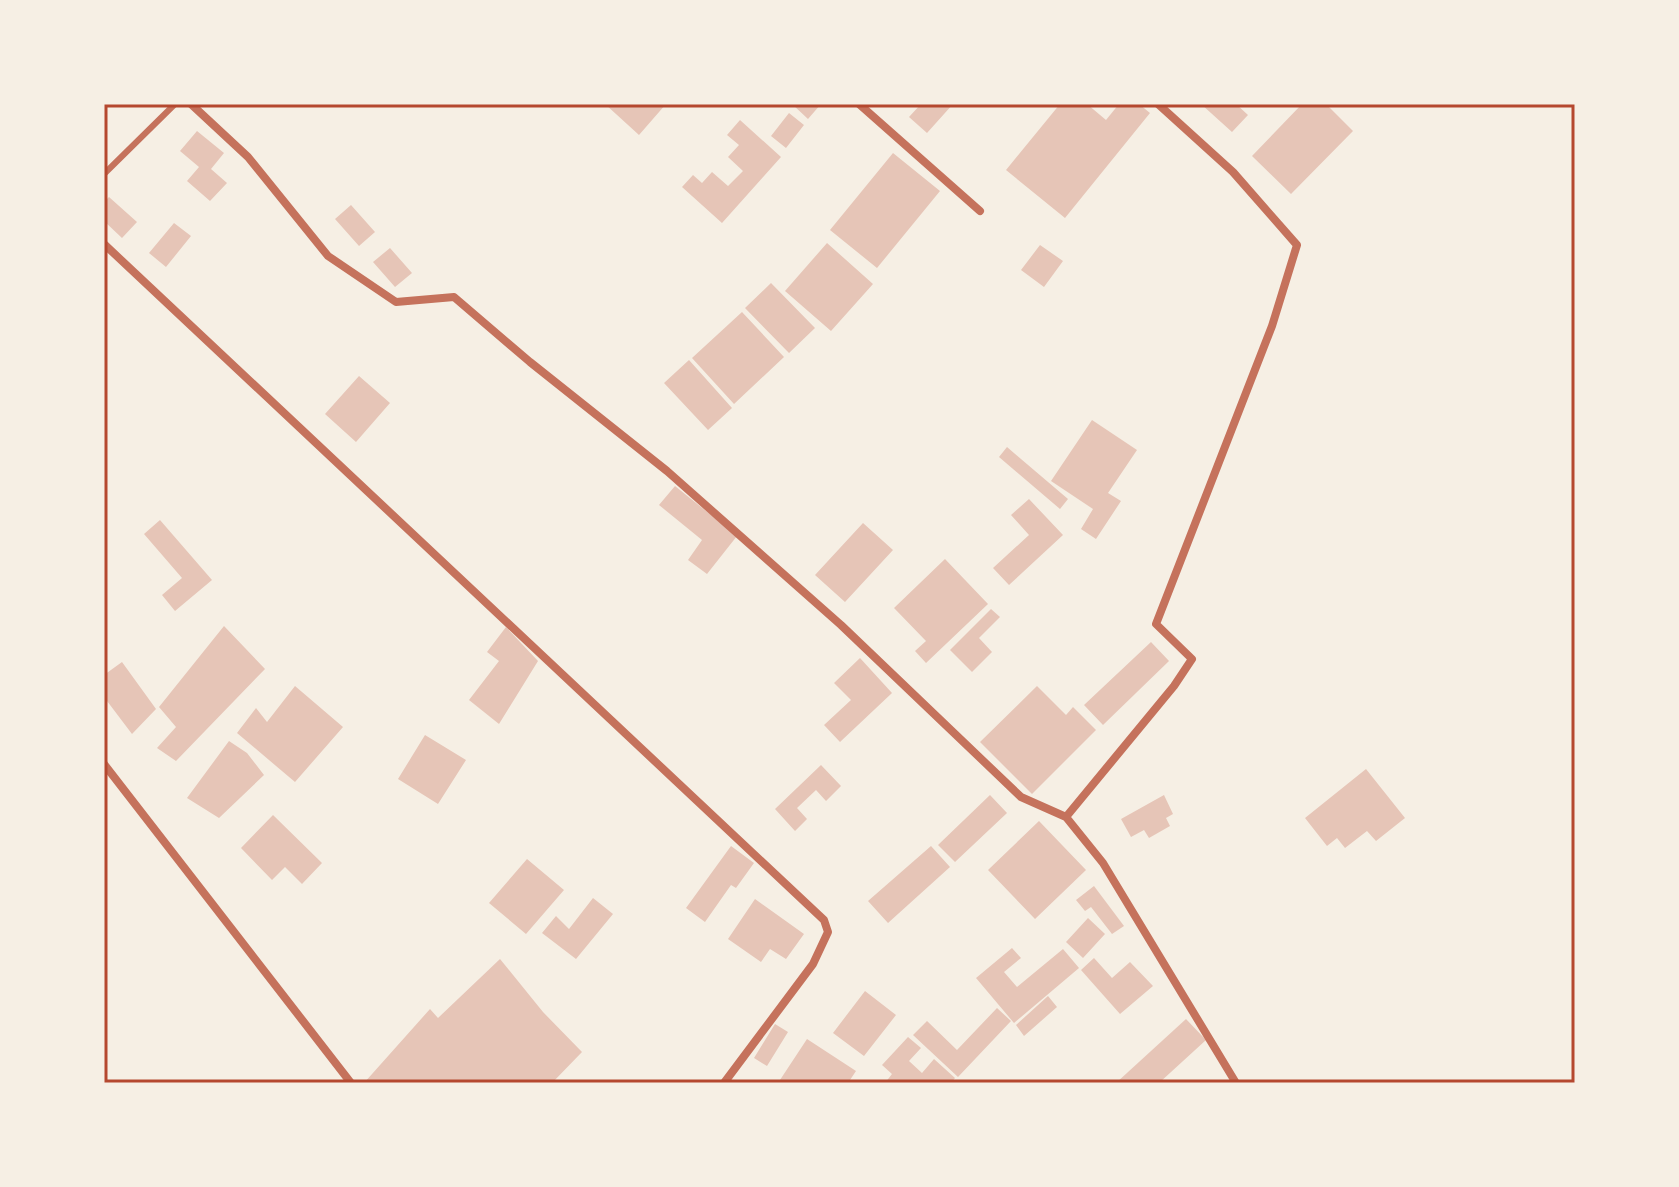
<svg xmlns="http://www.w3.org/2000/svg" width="1679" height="1187" font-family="Cabin,sans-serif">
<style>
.building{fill:#e6c5b7}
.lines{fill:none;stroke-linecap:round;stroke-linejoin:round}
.service{stroke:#c5725c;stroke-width:6}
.minor{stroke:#c5725c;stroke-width:8}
.neatline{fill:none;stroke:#b5482f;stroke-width:3}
</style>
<rect width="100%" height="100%" fill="#f6efe4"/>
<path class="building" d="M605,104h61l-27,31z
M792,104h29l-13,15z
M921,104h32l-26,29 -18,-16z
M1060,104h27l19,16 13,-16h20l11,9 -85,105 -59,-48z
M1201,104h35l12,11 -16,17z
M1302,104h24l27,27 -62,63 -39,-38z
M789,113l15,12 -18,23 -15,-12z
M740,120l41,37 -59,66 -40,-36 11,-12 9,8 10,-11 16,14 15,-15 -15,-14 11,-12 -12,-10z
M197,131l27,22 -13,16 16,14 -17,18 -23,-20 12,-14 -19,-16z
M893,153l47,38 -63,77 -47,-38z
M109,197l28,25 -15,16 -18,-17v-19z
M351,205l24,27 -16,14 -24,-27z
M174,223l17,13 -25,31 -17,-14z
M827,243l46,41 -42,47 -46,-40z
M1040,245l23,16 -19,26 -23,-17z
M390,248l22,25 -17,14 -22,-25z
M771,283l44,45 -26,25 -44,-45z
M742,312l42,45 -50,47 -42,-46z
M689,360l43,48 -24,22 -44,-47z
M359,376l31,27 -34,39 -31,-28z
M1092,420l45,30 -29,43 13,8 -25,38 -15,-10 12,-20 -42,-28z
M1007,447l61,52 -8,10 -61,-52z
M675,486l62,50 -30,38 -19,-14 14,-20 -43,-35z
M1029,499l34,36 -54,50 -16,-17 36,-33 -18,-20z
M160,520l52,60 -37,31 -13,-16 20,-17 -38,-44z
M863,523l30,27 -48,52 -30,-27z
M945,559l43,45 -62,59 -11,-12 11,-10 -32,-33z
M991,609l9,8 -21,21 13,14 -20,20 -22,-22z
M224,626l41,43 -89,92 -19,-13 19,-21 -17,-20z
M506,627l32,34 -39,63 -30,-24 30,-39 -12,-9z
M1151,642l18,19 -66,64 -19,-20z
M860,658l32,35 -52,49 -16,-17 27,-25 -17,-17z
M122,662l34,47 -24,25 -28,-37v-22z
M295,686l48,41 -48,55 -58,-49 19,-25 11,14z
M1037,686l29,29 7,-8 23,23 -64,64 -52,-52z
M425,735l41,25 -28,44 -40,-25z
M229,741l18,12 17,22 -45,43 -32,-20z
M821,765l20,21 -15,15 -10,-11 -19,18 10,11 -12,12 -20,-22z
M1366,769l39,49 -29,23 -9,-10 -22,17 -8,-10 -10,8 -22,-28z
M990,795l17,18 -52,49 -17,-17z
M1164,795l9,19 -7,4 4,8 -21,12 -5,-8 -13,7 -10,-18z
M273,815l49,48 -20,21 -17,-17 -13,13 -31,-32z
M1039,821l47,49 -51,49 -47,-49z
M731,846l23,17 -18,25 -5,-3 -26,37 -19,-14z
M931,846l19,21 -62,56 -20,-22z
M527,859l37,31 -38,44 -37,-31z
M1094,886l30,40 -12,8 -21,-27 -6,4 -9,-11z
M593,898l20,16 -37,45 -34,-26 14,-17 13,13z
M755,899l49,35 -18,25 -16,-10 -9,13 -33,-23z
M1088,918l17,16 -22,24 -17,-16z
M1012,948l9,10 -17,14 13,15 46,-38 16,19 -65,55 -38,-45z
M1094,958l18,20 18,-16 23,24 -33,28 -39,-44z
M500,959l43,53 39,40 -30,31h-188l66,-74 8,9z
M865,991l31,24 -32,41 -31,-23z
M1048,996l9,11 -33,29 -8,-11z
M997,1008l14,13 -53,56 -45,-42 14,-14 30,29z
M1186,1019l20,21 -47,43h-43z
M775,1024l13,8 -21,34 -13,-8z
M908,1037l13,11 -12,13 13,12 12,-14 21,19 -4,5h-66l7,-9 -10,-9z
M807,1039l49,32 -8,12h-70z"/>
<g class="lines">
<path class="service" d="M104,174l71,-70"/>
<path class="minor" d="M191,104l57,53 80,99 68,46 58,-5 76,65 137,109 174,154 180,172 45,20 37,46 133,220
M859,104l121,107
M104,244l720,676 4,12 -15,32 -89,119
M104,764l247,319
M1066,817l108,-131 18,-27 -36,-35 116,-298 25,-81 -64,-73 -75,-68"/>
</g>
<rect width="1679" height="1187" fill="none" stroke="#f6efe4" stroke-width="212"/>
<rect x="106" y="106" width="1467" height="975" class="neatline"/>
</svg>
